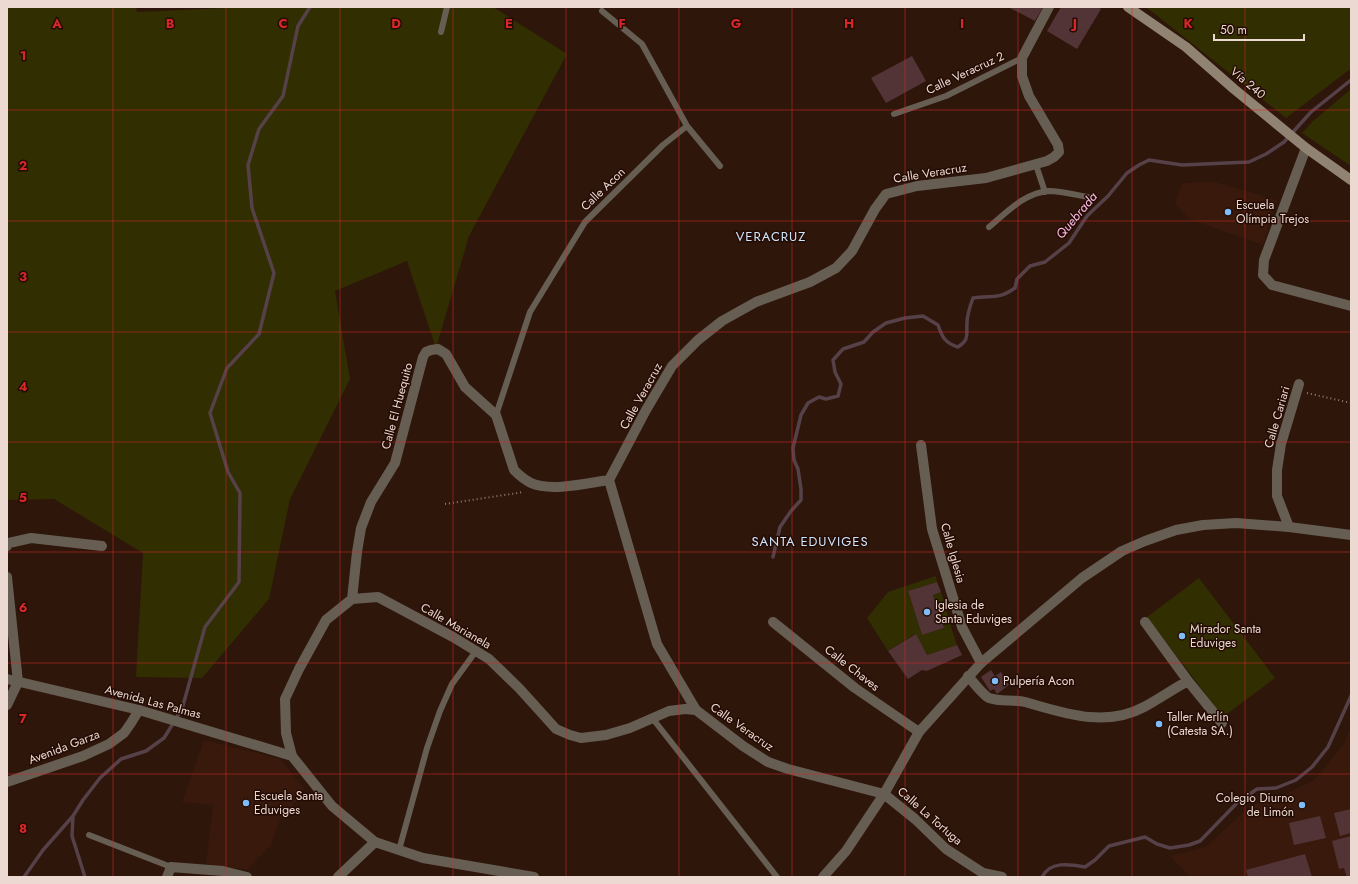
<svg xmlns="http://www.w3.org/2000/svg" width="1358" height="884" font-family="Jost,sans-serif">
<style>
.built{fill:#38190c}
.green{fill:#312e01}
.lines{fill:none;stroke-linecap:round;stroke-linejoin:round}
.stream{stroke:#564149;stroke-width:3.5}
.building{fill:#523437}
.path{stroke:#917c73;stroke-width:2;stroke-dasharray:1 3;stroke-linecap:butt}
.service{stroke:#675e53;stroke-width:6}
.minor{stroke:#675e53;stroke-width:10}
.tertiary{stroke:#675e53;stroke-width:10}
.secondary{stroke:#918372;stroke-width:10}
.grid{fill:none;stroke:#d62828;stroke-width:1;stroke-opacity:0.55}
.poi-dot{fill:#7fbdf9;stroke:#240c04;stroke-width:1.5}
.labels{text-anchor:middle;stroke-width:3;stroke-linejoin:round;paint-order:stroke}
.street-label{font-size:12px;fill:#ebd9d2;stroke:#240c04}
.poi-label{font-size:12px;fill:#ebd9d2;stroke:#240c04;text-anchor:start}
.water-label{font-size:13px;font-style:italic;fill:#fabae2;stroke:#240c04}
.neighbourhood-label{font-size:13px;letter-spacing:1px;fill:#cee5fc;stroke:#240c04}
.grid-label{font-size:13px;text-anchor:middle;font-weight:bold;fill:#d62828;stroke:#240c04;stroke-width:3;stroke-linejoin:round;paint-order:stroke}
</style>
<rect width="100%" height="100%" fill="#2e160b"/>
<path class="built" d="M1215,182l62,18 -14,45 -74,-26 -14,-15 7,-21z
M1351,727v150h-161l-20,-21 35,-9 41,-37 15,-9 21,-5 32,-16 29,-35z
M204,740l77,19 23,30 -16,24 -5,-1 -12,33 -24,25 -41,-6 7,-59 -31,-3z"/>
<path class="green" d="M7,7h129l1,5 111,-5h245l74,47 -98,182 -33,112 -29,-87 -72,30 15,88 -60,120 -21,100 -67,79 -66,-1 7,-124 -89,-54 -47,1z
M1146,7h205v65l-2,-2 -63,48z
M1351,89v77l-49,-33 11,-12z
M936,576l1,6 -29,9 14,44 22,-7 -11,-33 8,-3 11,38 5,15 -30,10 -12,-21 -27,17 -21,-33 21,-26z
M1199,578l76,100 -52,39 -76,-100z"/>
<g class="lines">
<path class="stream" d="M773,557l7,-30 11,-16 10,-11v-11l-3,-20 -4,-9 -1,-12 8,-33 7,-12 11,-6 7,2 12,-3 3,-12 -6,-12 -2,-12 10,-11 21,-7 9,-10 13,-9 19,-5 18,-2 15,9c4,12 7,18 20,22 12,-8 8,-12 9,-24 0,-9 3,-17 6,-25 19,-3 25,2 42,-10l2,-9 13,-13 15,-4 24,-19 18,-27 21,-20 19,-23 12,-8 10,-5 33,5 67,-3 17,-8 18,-12 27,-30 40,-32
M73,816l-1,20 13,41
M24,877l19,-27 30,-34 10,-16 17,-22 21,-19 25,-8 18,-13 18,-29 23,-82 34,-45 1,-89 -12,-21 -18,-59 17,-45 32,-34 15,-61 -22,-65 -4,-43 11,-36 24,-33 15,-70 12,-19
M1042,877c8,-16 27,-13 43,-10l10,-7 14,-14 36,-9 12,7 13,4 19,-3 11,-4 37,-38 20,-14 19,-1 20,-8 16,-13 16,-20 23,-51"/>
</g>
<path class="building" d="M1011,7h32l-8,14 -25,-13z
M1061,7h37l3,2 -24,40 -30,-18z
M912,56l14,25 -40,22 -15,-25z
M937,582l4,10 -8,3 11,33 -22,7 -14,-44z
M916,634l11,21 30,-10 5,10 -35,16 -5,-1 -14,9 -20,-28z
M991,670l4,6 6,-4 8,13 -12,9 -3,-5 -4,2 -9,-14z
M1351,809v24l-11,3 -6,-23z
M1320,816l6,22 -32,7 -5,-22z
M1351,836v41h-4l-3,-9 -5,1 -7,-28z
M1305,854l7,23h-64l-2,-7z"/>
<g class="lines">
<path class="path" d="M1307,393l44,10
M445,504l79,-12"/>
<path class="service" d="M441,32l6,-25
M894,114l52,-18 76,-38
M687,126l33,40
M1036,165l9,27
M989,227c18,-15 35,-34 60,-36 13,0 27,4 39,6
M496,415l34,-103 55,-90 78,-77 24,-19 -45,-82 -40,-33
M653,719l124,158
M89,835l82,32
M399,850l28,-102 13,-37 12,-27 24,-33"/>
<path class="minor" d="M1306,148l-42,112 -1,15 9,10 79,21
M921,445l11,84 30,98 19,36
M1289,527l-12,-31v-26l4,-26 18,-60
M7,546l2,-3 22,-5 71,8
M7,577l11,105 -11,23
M352,599l5,-47 4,-24 10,-26 24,-39 28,-106 3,-5 5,-2 7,-1 8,5 19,33 31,28 18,55c5,5 11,10 17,13 20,9 57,0 78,-3
M773,622l82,66 64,44
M968,676c5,6 15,19 21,22 11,4 25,1 36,4 39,11 80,26 119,5 15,-8 29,-18 44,-26l-43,-59
M1188,681l34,42
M292,756l-6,-23 -1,-34 14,-30 27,-49 26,-21 26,-2 75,40 36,22 30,29 37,41 14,6 11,3 25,-3 24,-7 39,-17 16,-2 11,1
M7,782l76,-26 26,-12 15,-11 7,-10 8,-13
M167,877l4,-10 52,4 24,6
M338,877l37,-35
M1002,877l-19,-4 -37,-24 -31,-30 -31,-25 -96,-25 -20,-7 -25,-16 -47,-36 -39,-66 -48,-164 37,-70 26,-44 26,-26 24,-19 34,-19 54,-20 26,-14 16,-17 23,-42 11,-15 31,-8 69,-8 61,-17 7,-4 5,-5 -1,-7 -29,-49 -7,-20v-18l27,-51"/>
<path class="tertiary" d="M7,679l132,31 153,46 40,50 43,36 48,16 111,19
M823,877l23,-26 38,-57 35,-62 62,-69 101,-85 40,-27 23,-10 31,-11 27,-5 33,-2 53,4 62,8"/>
<path class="secondary" d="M1128,7l58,40 48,42 72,59 45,32"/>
</g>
<path class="grid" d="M113,7v870M226,7v870M340,7v870M453,7v870M566,7v870M679,7v870M792,7v870M905,7v870M1018,7v870M1132,7v870M1245,7v870M7,110h1344M7,221h1344M7,332h1344M7,442h1344M7,552h1344M7,663h1344M7,774h1344"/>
<g class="poi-dot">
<circle cx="1228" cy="212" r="4"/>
<circle cx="927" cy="612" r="4"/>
<circle cx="1182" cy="636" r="4"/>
<circle cx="995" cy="681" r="4"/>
<circle cx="1159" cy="724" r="4"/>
<circle cx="246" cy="803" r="4"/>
<circle cx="1302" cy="805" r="4"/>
</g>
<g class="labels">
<g class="street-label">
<text transform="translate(965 73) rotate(-25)" y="4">Calle Veracruz 2</text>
<text transform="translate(1248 83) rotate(40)" y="4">Vía 240</text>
<text transform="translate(930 173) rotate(-9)" y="4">Calle Veracruz</text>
<text transform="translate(603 189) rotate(-44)" y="4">Calle Acon</text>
<text transform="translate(641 396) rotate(-61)" y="4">Calle Veracruz</text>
<text transform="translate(397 406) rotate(-75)" y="4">Calle El Huequito</text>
<text transform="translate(1277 417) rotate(-74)" y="4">Calle Cariari</text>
<text transform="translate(953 553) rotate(74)" y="4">Calle Iglesia</text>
<text transform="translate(456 626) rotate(30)" y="4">Calle Marianela</text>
<text transform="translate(852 668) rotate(38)" y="4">Calle Chaves</text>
<text transform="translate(153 702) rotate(15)" y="4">Avenida Las Palmas</text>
<text transform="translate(742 727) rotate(35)" y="4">Calle Veracruz</text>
<text transform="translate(64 747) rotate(-21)" y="4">Avenida Garza</text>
<text transform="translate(930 816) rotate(41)" y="4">Calle La Tortuga</text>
</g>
<g class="poi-label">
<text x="1236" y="209">Escuela<tspan x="1236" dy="14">Olímpia Trejos</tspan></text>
<text x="935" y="609">Iglesia de<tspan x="935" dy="14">Santa Eduviges</tspan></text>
<text x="1190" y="633">Mirador Santa<tspan x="1190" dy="14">Eduviges</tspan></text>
<text x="1003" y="685">Pulpería Acon</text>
<text x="1167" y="721">Taller Merlín<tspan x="1167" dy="14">(Catesta SA.)</tspan></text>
<text x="254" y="800">Escuela Santa<tspan x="254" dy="14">Eduviges</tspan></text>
<text x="1294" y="802" text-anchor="end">Colegio Diurno<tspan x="1294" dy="14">de Limón</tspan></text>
</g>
<g class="water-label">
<text transform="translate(1076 215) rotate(-50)" y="5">Quebrada</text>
</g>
<g class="neighbourhood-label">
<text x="771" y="241">VERACRUZ</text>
<text x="810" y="546">SANTA EDUVIGES</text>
</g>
</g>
<g class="grid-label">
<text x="57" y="28">A</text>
<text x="170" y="28">B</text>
<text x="283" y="28">C</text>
<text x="396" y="28">D</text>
<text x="509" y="28">E</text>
<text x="622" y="28">F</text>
<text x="736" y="28">G</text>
<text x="849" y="28">H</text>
<text x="962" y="28">I</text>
<text x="1075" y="28">J</text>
<text x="1188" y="28">K</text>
<text x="23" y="60">1</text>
<text x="23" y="170">2</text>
<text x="23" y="281">3</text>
<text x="23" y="391">4</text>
<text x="23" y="502">5</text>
<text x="23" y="612">6</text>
<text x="23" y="723">7</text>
<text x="23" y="833">8</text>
</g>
<rect width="1358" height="884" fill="none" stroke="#ebd9d2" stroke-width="16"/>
<path d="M1214 34v6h90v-6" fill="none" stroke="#ebd9d2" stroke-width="2"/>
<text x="1220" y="34" font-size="12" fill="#ebd9d2" stroke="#240c04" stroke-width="3" paint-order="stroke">50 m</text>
</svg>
